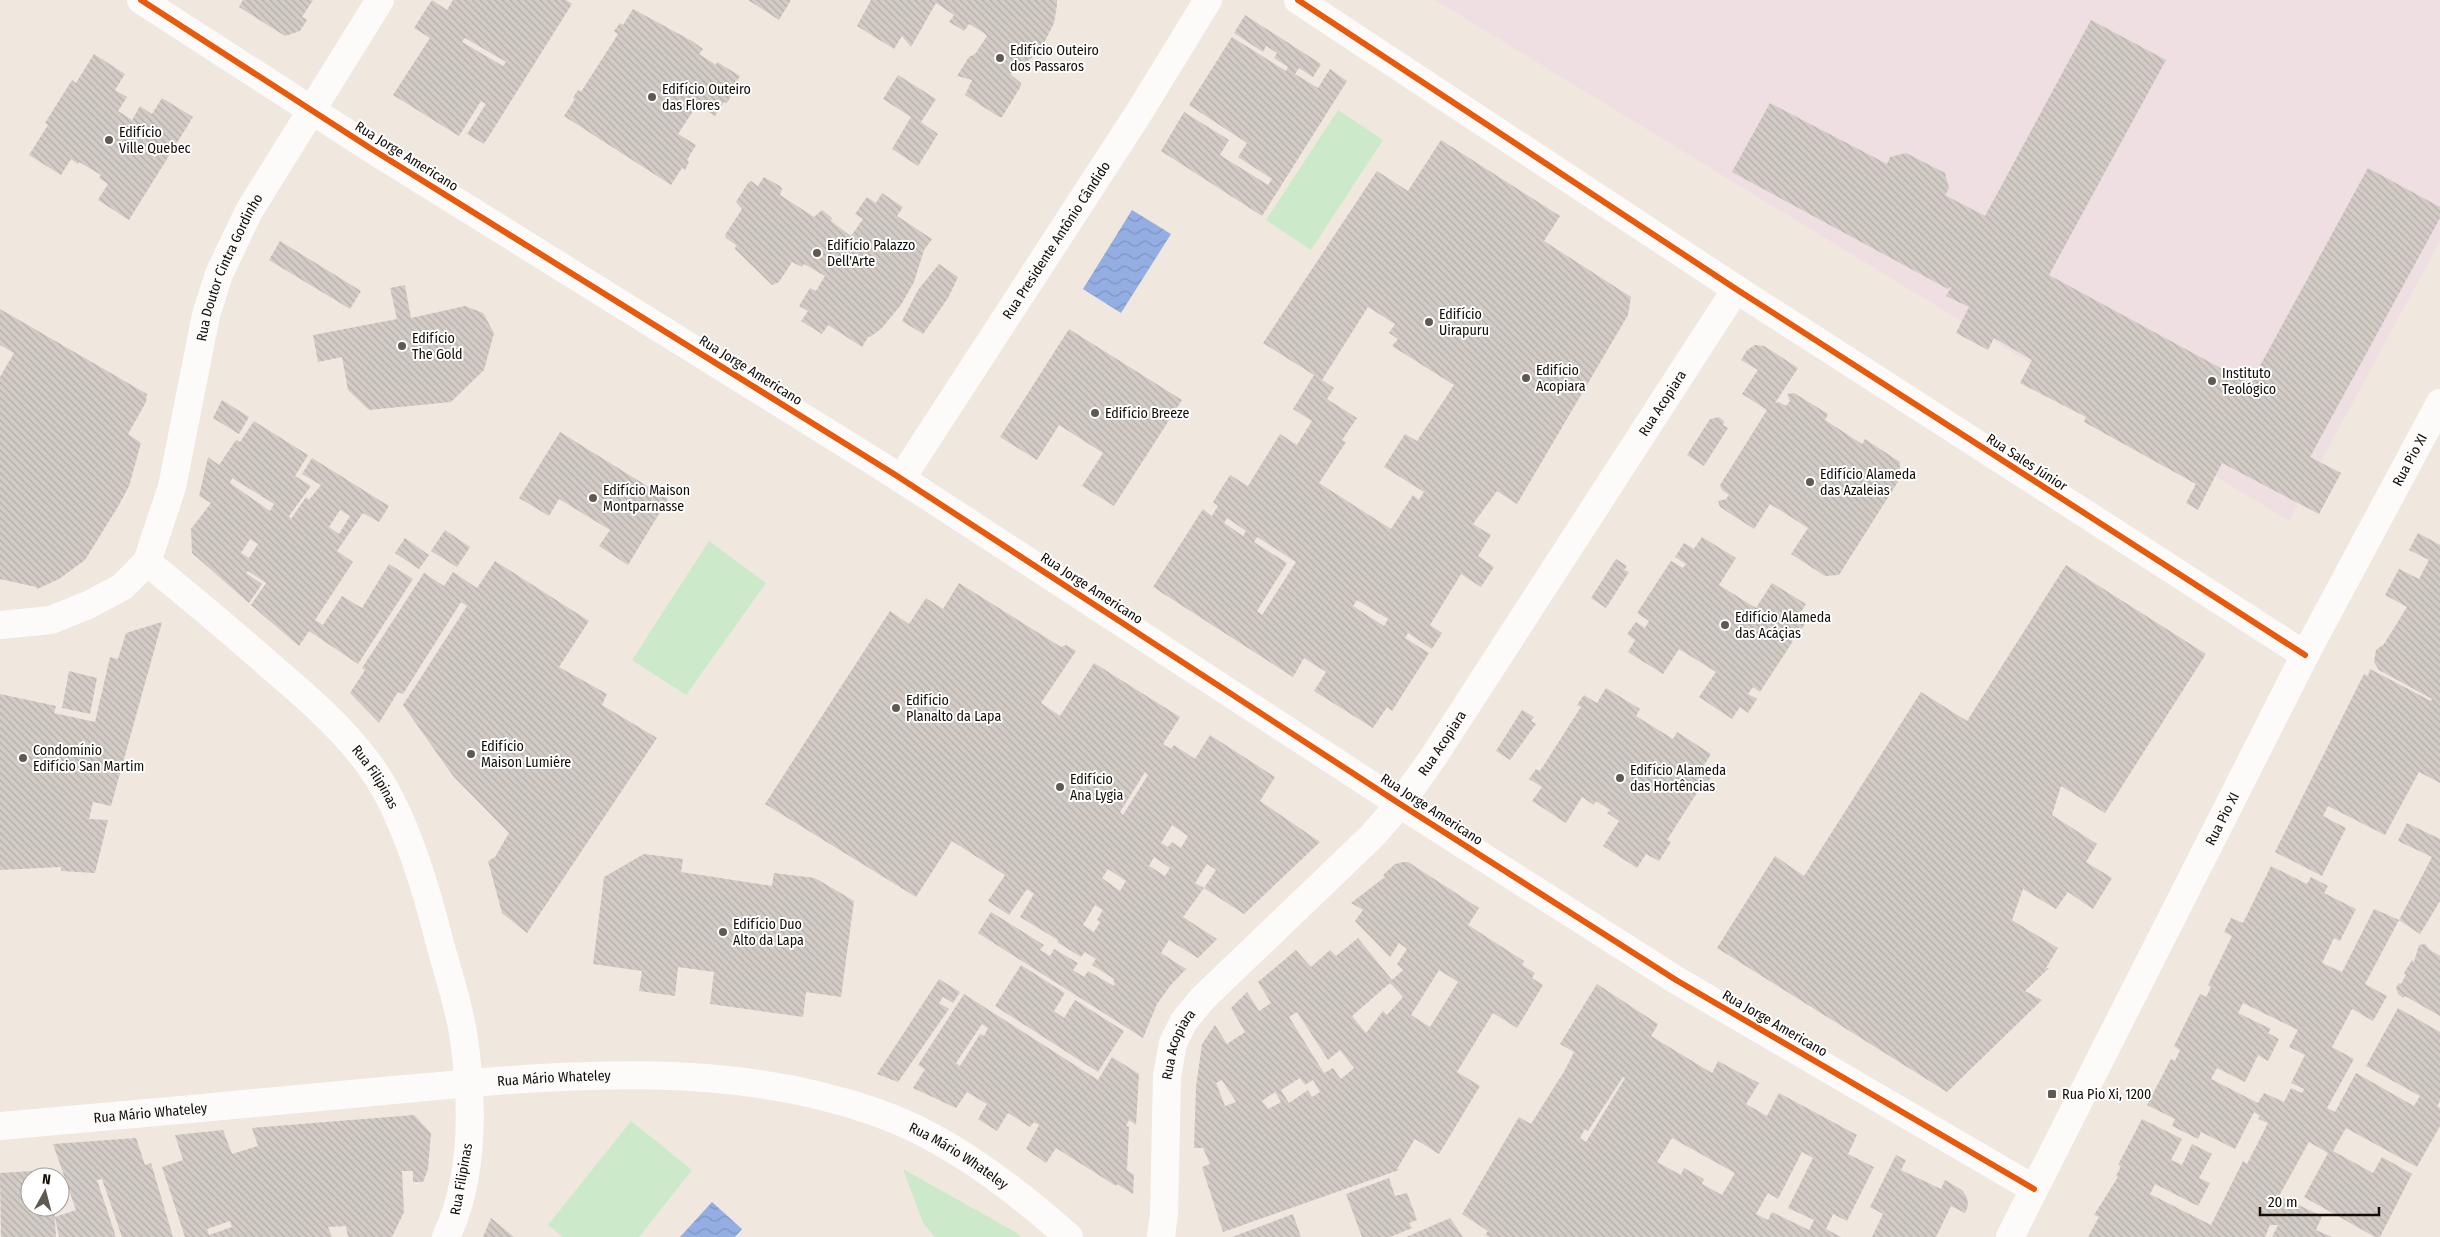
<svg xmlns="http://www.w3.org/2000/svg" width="2440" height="1237" font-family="'Fira Sans Condensed',sans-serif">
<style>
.education{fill:#efdfe2}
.green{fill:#cceaca}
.water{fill:url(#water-waves)}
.building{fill:url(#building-back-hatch);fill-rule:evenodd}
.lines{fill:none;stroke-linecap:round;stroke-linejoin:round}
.minor{stroke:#fdfbfa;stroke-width:28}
.primary{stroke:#fdfbfa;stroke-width:28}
.cycleway-casing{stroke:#fff;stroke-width:9}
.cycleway{stroke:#e8590c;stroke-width:6}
.poi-dot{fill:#5f5953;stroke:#fff;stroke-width:2}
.labels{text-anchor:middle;stroke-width:4;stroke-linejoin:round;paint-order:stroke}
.poi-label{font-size:14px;fill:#110c07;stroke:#fff;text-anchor:start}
.street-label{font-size:14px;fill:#110c07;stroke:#fff}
</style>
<defs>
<pattern id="water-waves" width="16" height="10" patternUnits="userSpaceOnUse" patternTransform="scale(1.25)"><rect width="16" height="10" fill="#94aee3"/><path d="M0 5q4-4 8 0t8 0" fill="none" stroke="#7f94c1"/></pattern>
<pattern id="building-back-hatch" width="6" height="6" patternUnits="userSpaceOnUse" patternTransform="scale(1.25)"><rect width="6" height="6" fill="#d3ccc6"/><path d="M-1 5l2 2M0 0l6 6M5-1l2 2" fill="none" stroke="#b4aea9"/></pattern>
</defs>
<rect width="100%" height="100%" fill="#f0e7df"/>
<path class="education" d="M1435,0h1005v241l-151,280z"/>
<path class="green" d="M1338,110l45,30 -72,110 -45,-30z
M709,541l57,42 -80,112 -54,-35z
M631,1121l61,49 -53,67h-76l-15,-12z
M903,1169l114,64 4,4h-86l-12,-14z"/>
<path class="water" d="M1132,210l39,24 -50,79 -38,-24z
M712,1202l30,27 -7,8h-55z"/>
<path class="building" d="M243,0h70l-11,17 5,3 -7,11 -15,5 -46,-29z
M432,0l15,10 6,-10h113l6,4 -88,140 -17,-10 19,-30 -5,-3 -22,35 -66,-41 37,-57 -16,-10zM465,38l41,24 -3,4 -41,-24z
M748,0h43l-12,20z
M871,0h186v5l-3,18 -12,24 -9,10 -23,17 11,9v3l-19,31h-3l-34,-22 7,-15 -15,-4 12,-19 6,-3 12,-18 -3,-3 -15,-9 -5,7 -3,-2 -12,-7 5,-7 -18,-12 -25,44 -9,-11 -8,13 -37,-23z
M633,9l59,32 11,8 -4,5 17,11 1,-3 23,14 -11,18 2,2 -4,7 -3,-1 -9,14 -18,-11 -19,29 18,11 -9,15 2,2 -4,8 -3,-2 -11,17 -107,-69 11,-17 -2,-1 5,-8 3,2 37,-58 -4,-3 6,-8 3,2z
M1245,15l76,49 -8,13 -14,-9 -4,6 23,14 12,-19 17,12 -85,135 -101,-65 23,-39 45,28 -9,15 48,30 4,-6 -34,-22 9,-14 -58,-38 43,-68 54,34 2,-4 -14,-9 3,-5 -11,-7 -3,6 -29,-19z
M2091,20l75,40 -117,215 201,109 118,-216 72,39v11l-130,239 31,16 -22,41 -97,-51 -24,47 -12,-7 10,-19 -112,-62 2,-5 -66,-34 12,-23 -38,-22 -6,12 -32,-17 13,-26 -23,-11 6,-10 -4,3 -216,-117 38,-69 117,61 3,-7 16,-4 39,20 4,15 -4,7 40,21z
M94,54l31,20 -10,16 12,7 -9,14 14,9 8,-14 12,8 10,-16 31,19 -64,103 -31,-20 10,-16 -9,-6 2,-3 -22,-13 -1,2 -7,-5 -10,16 -32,-20 19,-30 -3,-2 27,-43 4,3z
M898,75l38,24 -15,23 17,12 -20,32 -26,-17 19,-32 -28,-18z
M1441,140l119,76 -16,25 87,56 -3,18 -111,189 -20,-13 -24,33 18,11 -13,21 16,11 -13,20 -20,-13 -31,51 12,8 -10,16 -24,-16 -3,5 24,15 -37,58 -5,-4 -14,21 -59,-37 12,-19 -22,-14 -11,19 -140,-90 50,-78 9,7 6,-10 -5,-4 17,-27 18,11 32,-52 17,11 15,-24 -19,-12 21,-34 -51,-32 114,-172 31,20zM1368,307l27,17 -6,9 9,6 -6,7 62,39 -37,56 -12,-7 -21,33 40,25 -5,8 -6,-5 -22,34 -72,-46 27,-41 -4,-2 15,-22 -30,-19 7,-11 -12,-8zM1227,518l19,13 -3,5 -19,-13zM1257,537l39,25 -34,53 -5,-4 30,-48 -33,-21zM1357,600l31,19 -4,7 -31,-20z
M764,177l16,9 2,3 -2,6 34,22 8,-7 10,8 -1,3 20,15 12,-17 -8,-5 12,-17 9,6 6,-10 21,14 -6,9 35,23 -8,11 -10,32 -13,23 -20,24 -11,8 -1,-1 -7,11 -34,-22 -6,9 -21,-13 7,-10 -9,-5 11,-18 6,3 9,-15 -21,-12 -2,3 -10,-5 -13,20 -7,3 -37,-36 1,-4 -10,-7 -1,-3 17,-26 -6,-7 12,-19 3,-2 7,5z
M280,241l81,50 -11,18 -81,-49z
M939,264l19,13 -10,21 -25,36 -21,-13 16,-31z
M405,285l6,33 54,-12 18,7 11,20 -10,37 -33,32 -82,8 -21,-20 -6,-33 -24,5 -5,-27 84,-16 -7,-31z
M0,309l147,85 -1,8 -18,32 13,9 -12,43 -10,19 -34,55 -26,19 -22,10 -1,-2 -36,-8v-202l14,-24 -14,-8z
M1069,329l113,71 -68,106 -32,-20 21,-33 -44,-28 -22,35 -37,-23z
M1755,345l9,1 34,22 -23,35 4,-1 7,4 4,-5 -3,-7 7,-1 34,21 -3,6 37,24 3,-5 35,23 -1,18 -60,95 -14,1 -34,-22 17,-26 -38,-24 -16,25 -34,-22 -2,-6 8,-2 3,-4 -7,-5 -2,-5 47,-75 -25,-16 16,-24 -17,-10 6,-10z
M222,400l27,17 -10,17 -26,-16z
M1719,417l5,4 -1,4 5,3 -24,38 -17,-11 23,-36z
M254,421l54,34 -13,21 16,10 -22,30 2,3 15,-22 3,3 12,-15 -19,-11 10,-16 77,48 -10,16 -16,-9 -26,38 16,11 -38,58 8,5 19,-29 20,12 27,-44 24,15 -55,85 -49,-33 -10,15 -48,-41 15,-22 -18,-12 -2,2 16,11 -13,19 -57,-50 -1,-24 20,-26 -12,-7 9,-39 11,8 17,-25 4,2zM232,478l42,26 -4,7 -40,-28zM340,510l10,6 -11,18 -10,-7zM250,539l8,5 -9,14 -8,-5z
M560,432l108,67 -40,66 -29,-19 11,-16 -51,-31 -10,17 -30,-18z
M445,530l25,17 -13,20 -26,-16z
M2418,533l22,12v238l-21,-11 -34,63 -57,-29 -5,10 23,12 -24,48 -47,-24 89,-178 4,2 2,-7 61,32 1,-2 -53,-29 -5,-8 2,-12 8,-6 23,-37 -22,-12 14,-26 20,10 10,-19 -20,-10z
M1702,537l34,21 -17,27 37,23 16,-25 34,21 -8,13 8,5 -8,13 -9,-5 -4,6 8,5 -33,51 -7,-5 -5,7 9,5 -9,14 -8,-6 -8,12 -33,-22 17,-25 -37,-23 -16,25 -35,-22 7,-12 -8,-6 9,-12 9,6 4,-7 -12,-8 34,-52 12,7 3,-4 -11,-7 9,-14 10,6z
M405,538l24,17 -10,14 -24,-16z
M1616,559l11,7 -3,4 5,2 -23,36 -15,-10z
M495,561l94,60 -30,46 48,27 -5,11 55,33 -130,195 -25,-20 -14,-52 7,-4 14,-24 -56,-57 -50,-71 64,-99 -6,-4 -58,92 -5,-2 -19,31 -29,-30 15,-23 -3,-2 62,-95 20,13 9,-14 24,16z
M2066,565l140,89 -101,159 -44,-27 -9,29 45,29 -11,18 26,16 -19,31 -25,-17 -12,17 -33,-20 -11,31 46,28 -12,20h3l-24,23 17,9 -95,92 -230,-144 58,-92 29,20 117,-184 46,29z
M959,583l102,64 5,-2 10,6 -35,52 19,13 34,-53 86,54 -17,27 8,5 3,-4 21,14 15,-24 65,42 -15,24 60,41 -76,72 -40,-26 12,-18 -9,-6 -12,19 9,5 -21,29 34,22 -19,19 -29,-18 -8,13 25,16 -16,17 -13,18 -14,34 -165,-105 13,-21 53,33 -4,5 10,6 4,-7 24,14 -5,7 11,7 4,-6 26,15 1,-3 -2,-1 1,-3 -22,-14 4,-6 -11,-7 -4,5 -24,-15 1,-2 -38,-23 14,-23 -7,-5 -18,26 -21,-14 17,-26 -53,-34 -36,56 -151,-93 125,-193 19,13 17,-26 17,11zM1145,772l3,3 -25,40 -3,-3zM1172,825l16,11 -7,12 -9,-6 -4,5 -7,-4zM1154,857l16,11 -5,8 -16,-10zM1108,869l18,12 -6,10 -18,-13zM1095,905l8,5 -6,10 3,2 -6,10 -11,-7z
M162,622l-51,184 -18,-4 -4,17 19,1 -13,53 -34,-2v-4l-61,3v-176l56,12 -2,7 41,9 15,-65 8,2 8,-26z
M69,671l28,7 -7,36 -28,-6z
M1606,688l34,21 -4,7 37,23 4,-7 34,22 -10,16 10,7 -6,10 -3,-2 -35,55 4,2 -12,19 -13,-7 -9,14 -34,-22 16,-25 -12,-8 3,-3 -14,-9 -2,4 -12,-8 -16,26 -34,-22 10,-14 -13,-8 7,-10 4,2 41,-64 -4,-2 7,-10 13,8z
M1522,710l12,7 -3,4 5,3 -26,36 -14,-9z
M2407,823l33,16v62l-20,33 -21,-14 33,-63 -34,-16z
M644,854l39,5 -2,13 91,14 2,-13 41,5 39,23 -13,96 -35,-5 -3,25 -93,-13 4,-32 -36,-5 -3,29 -36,-5 3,-20 -49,-7 11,-87z
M1404,862h4l71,46 -11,17 56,36 -2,4 13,8 -3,5 11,7 -26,43 -24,-15 -36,59 23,14 -41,68 -24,-15 -18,30 2,1 -176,62 -21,-65 8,-3 -7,-16h-9l2,-61 6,-43 13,-19 12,19 18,-12 -14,-24 16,-16 12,19 12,-8 -13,-21 38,-32 15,17 19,-17 6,6 22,-18 34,42 11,-10 -6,-6 10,-15 -8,-6 -9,14 -35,-36 8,-11 -12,-7 34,-26 -2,-2 12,-11zM1439,970l19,12 -28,45 -19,-12zM1390,983l13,14 -16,18 -4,-4 -17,22 -14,-17zM1297,1012l31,48 12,-10 14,18 -13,11 -8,-11 -9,5 -35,-56zM1300,1078l5,7 8,-5 7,12 -8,5 -4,-7 -19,13 -8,-13zM1222,1080l14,22 -11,4 -9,-23zM1275,1092l6,10 -13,7 -6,-8z
M2271,866l36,18 4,-7 17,9 -4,7 32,16 -16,32 -6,-3 -12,25 20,9 32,-63 25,11 -34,64 22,12 -14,25 -21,-12 -20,38 22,12 -27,49 8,4 21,-39 58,33 6,-10 -54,-30 32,-58 42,24v69l-3,5 3,2v18l-23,41 -71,-39 -13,23 40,22 9,-16 30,17 -32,63h-5l-71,-40 24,-44 -19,-11 -30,54 43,20 -6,14 16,7h-60l6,-12h-8l-5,12h-177l11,-20 -5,-2 24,-38 -2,-1 5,-10 -3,-1 24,-46 40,20 -11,21 11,5 10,-21 20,10 -13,24 11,5 -12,23 -43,-22 -5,10 61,31 32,-64 4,3 21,-41 -10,-4 2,-3 -6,-4 -19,37 -34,-17 -3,7 -26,-13 3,-7 -28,-14 24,-46 4,2 5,-11 -6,-4 26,-52 6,3 5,-10 -3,-2 24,-49 -8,-4 7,-14 12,5zM2243,1003l55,27 -9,17 16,8 -14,28 13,6 -2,4 -11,-5 -7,14 -20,-9 -6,10 -47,-24 6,-11 28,14 13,-27 10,6 11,-22 -11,-6 3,-4 -33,-16z
M2425,944l5,6 10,6v60l-35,-20 -2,2 -5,-4 -2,-6 3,-5 2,1 5,-9 -2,-2 8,-13 2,2 5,-17z
M1021,965l44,28 -11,18 10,7 11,-18 49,31 -26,41 -103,-66z
M939,979l21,13 -7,11 -10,-6 -4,6 10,6 -51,73 -21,-8z
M1597,984l61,40 -7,12 61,37 6,-12 41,22 -13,21 21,12 12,-23 78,42 -9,19 26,13 -27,54 -14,-7 -7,15 15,8h-351l-5,-2 3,-4 -26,-17 57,-97 12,7 34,-54 9,-18 -14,-8zM1623,1077l2,1 -39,64 -6,-4 5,-9 3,2zM1672,1138l63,35 -13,22 -20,-11 2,-5 -20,-11 -3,7 -24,-13zM1802,1152l11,6 -25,50 26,12 -5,10 -37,-18 -4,8 -12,-6 12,-21 10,6z
M964,994l134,86 14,-23 27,17 -3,51 -7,-5 -3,6 3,1 -2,43 7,5 -1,19 -16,-10 -1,2 -60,-38 -10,15 -20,-14 13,-24 -5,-3 -4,5 -22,-14 -11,18 -19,-12 9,-15 -20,-12 -11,16 -43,-20 12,-19 -7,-4zM982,1024l6,4 -4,8 -4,-2 -20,32 -4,-3z
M414,1115l17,18 -3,36 -5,13h-10v-11h-11l2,41 -12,25h-44l-2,-11 -18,1 4,10h-147l-23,-70 21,-7 -8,-25 48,-5 9,24 26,-8 -6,-18zM230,1221l2,6 -23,8 -2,-6z
M136,1138l9,27 6,-2 22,74h-51l-20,-58 -5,1 19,57h-57l-4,-20 21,-7 -23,-66z
M1896,1155l10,5 -5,10 40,19 4,-9 17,10 5,7 1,9 -3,7 -14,-7 -15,31h-64l11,-23 -13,-7z
M48,1170l1,7h-19v30h24l2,30h-55l-1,-64z
M1389,1178l6,18 12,-3 10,27 -8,3 3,5 -22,9h-28l-16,-43z
M1293,1214l8,23h-69z
M491,1218l23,19h-31z
M1450,1218l13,19h-57z"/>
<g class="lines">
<g class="minor">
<path d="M141,0l229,148 524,326 506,330 276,176 358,209"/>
<path d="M1298,0l438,289 569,366"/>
<path id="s1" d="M901,479l239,-368 68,-111"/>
<path id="s2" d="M147,562c43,35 86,71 128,108 34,29 66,57 93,93 35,46 57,121 71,177 8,30 19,62 24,93 10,65 12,143 -17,204"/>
<path id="s3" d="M0,625l51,-5 37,-15 34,-18 25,-25 25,-75 34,-172 13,-41 30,-63 131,-211"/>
<path id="s4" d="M0,1126c124,-11 249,-22 373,-34 168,-15 343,-37 505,21 71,25 135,75 191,124"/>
<path id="s5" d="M1161,1237l3,-23 3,-138 6,-33 11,-22 19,-23 169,-162 28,-32 34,-48 302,-467"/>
</g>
<path class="primary" id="s6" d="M2010,1237l295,-582 135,-252"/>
<g class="cycleway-casing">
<path id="cycleway" d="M141,0l229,148 524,326 506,330 276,176 358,209
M1298,0l438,289 569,366"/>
</g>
<use href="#cycleway" class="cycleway"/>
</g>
<g class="poi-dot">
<circle cx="1000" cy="58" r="5"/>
<circle cx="652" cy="97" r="5"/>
<circle cx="109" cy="140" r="5"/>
<circle cx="817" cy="253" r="5"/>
<circle cx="1429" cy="322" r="5"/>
<circle cx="402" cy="346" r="5"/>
<circle cx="1526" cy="378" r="5"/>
<circle cx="2212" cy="381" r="5"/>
<circle cx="1095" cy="413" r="5"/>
<circle cx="1810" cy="482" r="5"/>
<circle cx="593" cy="498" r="5"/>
<circle cx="1725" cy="625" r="5"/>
<circle cx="896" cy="708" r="5"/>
<circle cx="471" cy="754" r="5"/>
<circle cx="23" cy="758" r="5"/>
<circle cx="1620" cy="778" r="5"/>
<circle cx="1060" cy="787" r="5"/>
<circle cx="723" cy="932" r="5"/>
<rect x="2047" y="1089" width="10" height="10" rx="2.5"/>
</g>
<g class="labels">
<g class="poi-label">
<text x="1010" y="55">Edifício Outeiro<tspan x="1010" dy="16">dos Passaros</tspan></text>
<text x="662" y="94">Edifício Outeiro<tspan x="662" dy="16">das Flores</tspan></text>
<text x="119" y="137">Edifício<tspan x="119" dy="16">Ville Quebec</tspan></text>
<text x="827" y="250">Edifício Palazzo<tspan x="827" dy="16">Dell'Arte</tspan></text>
<text x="1439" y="319">Edifício<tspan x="1439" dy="16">Uirapuru</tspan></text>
<text x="412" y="343">Edifício<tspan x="412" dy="16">The Gold</tspan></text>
<text x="1536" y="375">Edifício<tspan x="1536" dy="16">Acopiara</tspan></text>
<text x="2222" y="378">Instituto<tspan x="2222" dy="16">Teológico</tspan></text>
<text x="1105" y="418">Edifício Breeze</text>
<text x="1820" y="479">Edifício Alameda<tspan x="1820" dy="16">das Azaleias</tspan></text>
<text x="603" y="495">Edifício Maison<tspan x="603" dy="16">Montparnasse</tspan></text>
<text x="1735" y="622">Edifício Alameda<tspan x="1735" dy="16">das Acáçias</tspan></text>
<text x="906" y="705">Edifício<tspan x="906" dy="16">Planalto da Lapa</tspan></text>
<text x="481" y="751">Edifício<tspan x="481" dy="16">Maison Lumiére</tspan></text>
<text x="33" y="755">Condomínio<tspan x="33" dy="16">Edifício San Martim</tspan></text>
<text x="1630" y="775">Edifício Alameda<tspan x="1630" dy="16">das Hortências</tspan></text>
<text x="1070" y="784">Edifício<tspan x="1070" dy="16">Ana Lygia</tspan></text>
<text x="733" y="929">Edifício Duo<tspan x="733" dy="16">Alto da Lapa</tspan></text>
<text x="2062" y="1099">Rua Pio Xi, 1200</text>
</g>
<g class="street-label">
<text transform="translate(407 156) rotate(32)" y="5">Rua Jorge Americano</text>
<text dy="5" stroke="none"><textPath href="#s1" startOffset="285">Rua Presidente Antônio Cândido</textPath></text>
<text dy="5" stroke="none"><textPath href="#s3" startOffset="472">Rua Doutor Cintra Gordinho</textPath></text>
<text transform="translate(751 370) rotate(32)" y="5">Rua Jorge Americano</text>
<text dy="5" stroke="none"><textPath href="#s5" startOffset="1005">Rua Acopiara</textPath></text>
<text dy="5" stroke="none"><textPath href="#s6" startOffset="874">Rua Pio XI</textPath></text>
<text transform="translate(2027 462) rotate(33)" y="5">Rua Sales Júnior</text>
<text transform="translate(1092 588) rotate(33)" y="5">Rua Jorge Americano</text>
<text dy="5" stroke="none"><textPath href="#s5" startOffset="600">Rua Acopiara</textPath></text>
<text dy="5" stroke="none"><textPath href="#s2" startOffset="315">Rua Filipinas</textPath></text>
<text transform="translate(1432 809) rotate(33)" y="5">Rua Jorge Americano</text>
<text dy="5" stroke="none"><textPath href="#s6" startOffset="469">Rua Pio XI</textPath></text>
<text transform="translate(1775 1023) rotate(30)" y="5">Rua Jorge Americano</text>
<text dy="5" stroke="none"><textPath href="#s5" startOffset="195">Rua Acopiara</textPath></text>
<text dy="5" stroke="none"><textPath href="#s4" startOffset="556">Rua Mário Whateley</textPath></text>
<text dy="5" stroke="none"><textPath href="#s4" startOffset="151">Rua Mário Whateley</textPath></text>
<text dy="5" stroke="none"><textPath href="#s4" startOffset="976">Rua Mário Whateley</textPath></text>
<text transform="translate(461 1179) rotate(-80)" y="5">Rua Filipinas</text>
</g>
</g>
<g transform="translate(45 1192) rotate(7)"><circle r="24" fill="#ffffff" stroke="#a09e9c"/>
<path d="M0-4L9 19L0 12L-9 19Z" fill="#5f5953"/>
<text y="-8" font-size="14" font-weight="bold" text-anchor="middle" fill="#110c07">N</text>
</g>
<path d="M2260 1207v8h119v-8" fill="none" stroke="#110c07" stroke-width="2.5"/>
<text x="2268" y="1207" font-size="15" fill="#110c07" stroke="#ffffff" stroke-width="4" paint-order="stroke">20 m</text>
</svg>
